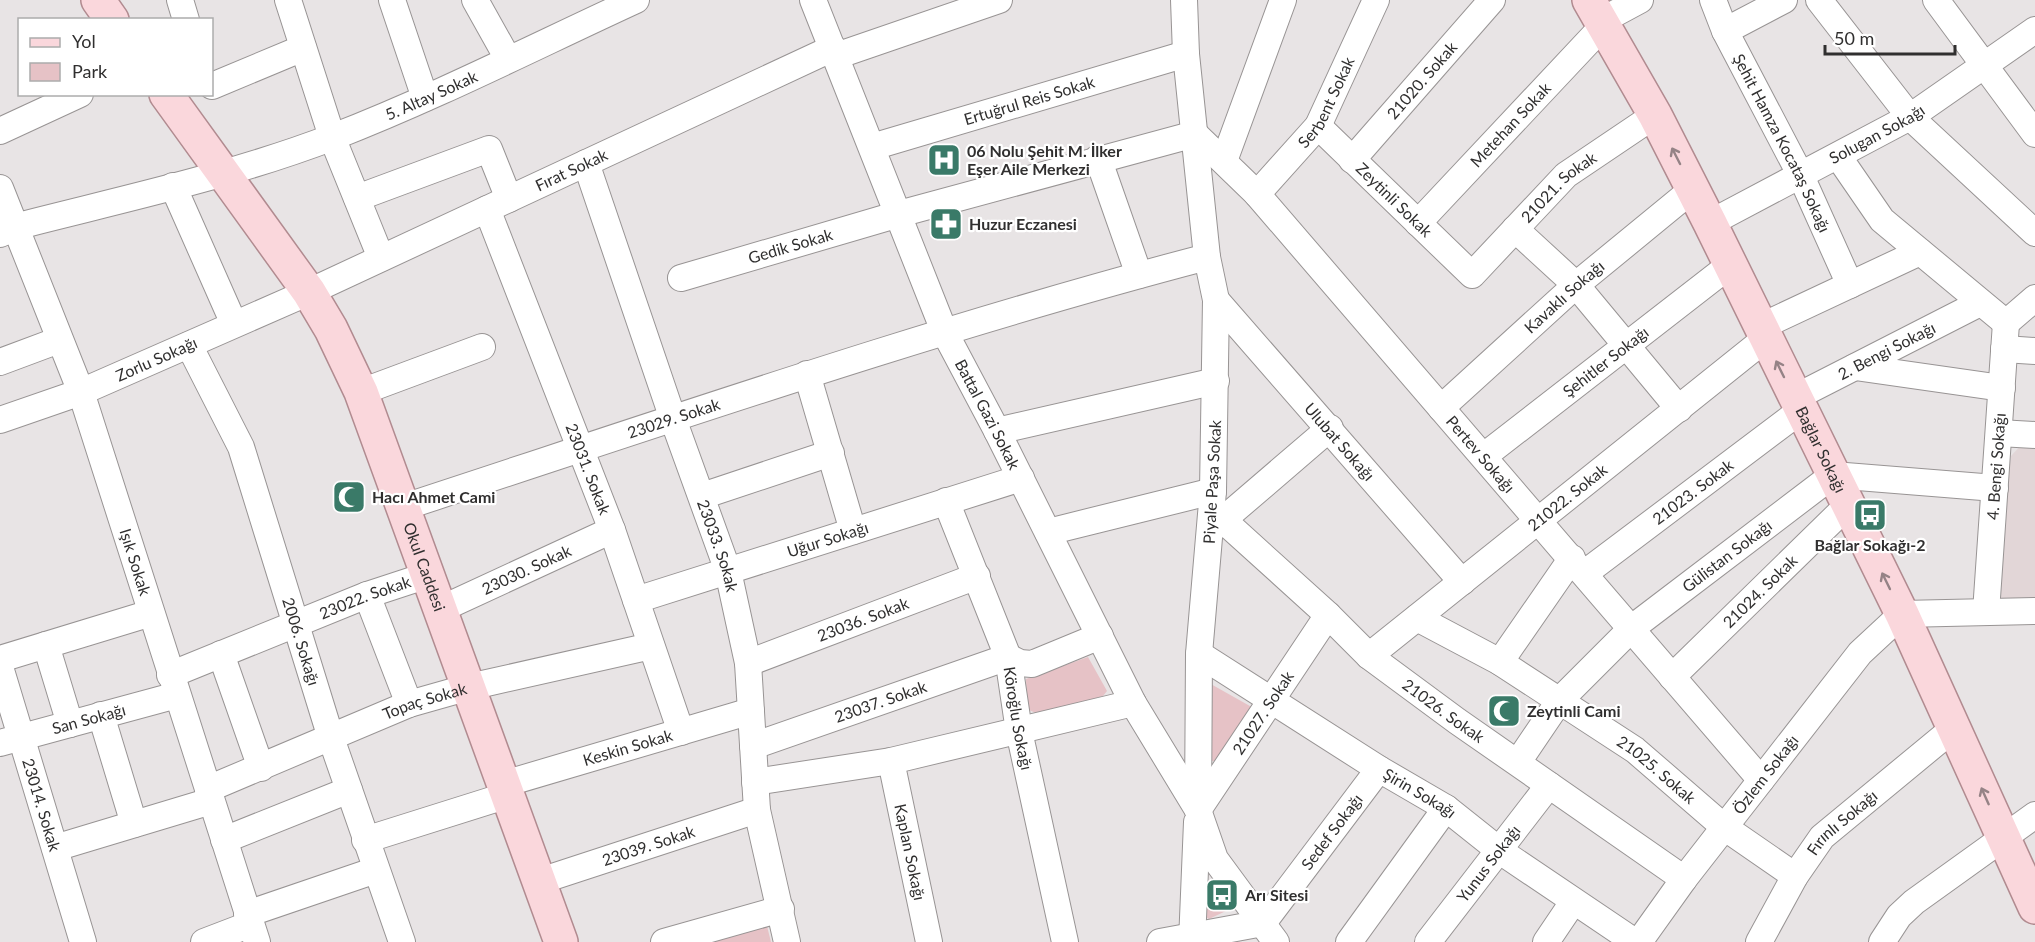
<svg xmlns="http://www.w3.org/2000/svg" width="2035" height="942" font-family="Lato,sans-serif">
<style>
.built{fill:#e2d6d7}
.green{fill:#e6c2c6}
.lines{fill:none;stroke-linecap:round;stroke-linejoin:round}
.minor-casing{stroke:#989494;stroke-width:28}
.major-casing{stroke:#b18b90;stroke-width:36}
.minor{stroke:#fff;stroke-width:26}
.major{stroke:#fad7dc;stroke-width:33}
.oneway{stroke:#958386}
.labels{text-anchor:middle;stroke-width:4.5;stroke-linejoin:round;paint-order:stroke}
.street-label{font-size:16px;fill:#302f2f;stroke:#fff}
.poi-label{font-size:16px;font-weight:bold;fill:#302f2f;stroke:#fff;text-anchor:start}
</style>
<rect width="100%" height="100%" fill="#e8e4e5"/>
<path class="built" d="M2023,443l12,1v155l-38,2 6,-93 8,-52z"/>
<path class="green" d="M1088,657l19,34 -4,5 -63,19 -13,-6 -1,-30z
M1209,683l48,27 -40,51h-6z
M1210,888l18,22 -19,9 -3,-2z
M767,926l4,16h-64z"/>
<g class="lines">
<g class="minor-casing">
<g id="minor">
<path d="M180,0l6,20"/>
<path d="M288,0l44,137 49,121"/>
<path d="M392,0l33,98"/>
<path d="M475,0l33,59"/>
<path id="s1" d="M813,0l131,331 53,100 136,272 65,107"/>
<path d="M1184,0l2,54 21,203 9,43 -3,191 -14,163 -1,156 17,49 61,83"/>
<path id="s2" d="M1713,0l12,31 76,145 49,109"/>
<path d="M1819,0l91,117 125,116"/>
<path d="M1936,0l99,134"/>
<path d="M1601,21l39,-21"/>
<path d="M1725,31l59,-31"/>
<path d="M836,56l163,-56"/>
<path d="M212,86l91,-38"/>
<path id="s3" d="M1318,126l154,149 94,-100 89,-60"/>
<path d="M0,131l80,-37"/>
<path id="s4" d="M872,147l314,-93"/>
<path d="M1838,156l44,64 124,103"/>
<path d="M1098,158l41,117"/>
<path id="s5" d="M1352,160l140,-160"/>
<path d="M1224,161l59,-161"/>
<path id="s6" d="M586,163l87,256 55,152 20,92 9,147 30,132"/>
<path d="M173,186l61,138"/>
<path id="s7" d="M0,188l81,204 176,550"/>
<path id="s8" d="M1257,194l61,-68 58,-126"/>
<path d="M357,198l132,-49 20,50"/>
<path id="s9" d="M487,209l125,321 69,202"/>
<path id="s10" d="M1418,223l186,-198"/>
<path id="s11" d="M1710,223l200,-106 125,-87"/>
<path d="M1515,229l61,56 103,124"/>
<path id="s12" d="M0,234l18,-8c105,-27 213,-50 315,-89 103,-40 203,-91 303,-137"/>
<path id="s13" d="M681,278l218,-64 296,-80 62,60 504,586"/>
<path id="s14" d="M1216,300l246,282"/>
<path d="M2006,323l29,-25"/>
<path d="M1760,327l160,-75"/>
<path id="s15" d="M189,345l52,102 90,291 71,204"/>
<path d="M2004,349l31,2"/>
<path d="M0,362l59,-22"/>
<path d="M1855,367l147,21"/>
<path d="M807,374l46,157"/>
<path d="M361,392l121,-45"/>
<path id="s16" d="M1794,398l186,-95"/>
<path id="s17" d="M1441,408l135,-123 117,-96"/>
<path id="s18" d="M0,420l81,-28 228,-100 524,-244"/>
<path d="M997,431l219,-50"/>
<path d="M1999,433l36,2"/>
<path id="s19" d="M1484,456l246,-191"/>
<path d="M702,496l129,-43"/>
<path id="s20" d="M946,501l62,156 11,74 46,211"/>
<path id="s21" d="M404,507c266,-87 532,-179 803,-250"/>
<path id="s22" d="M1223,520l105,95 41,41 88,65 227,158"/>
<path d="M1210,531l120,-103"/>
<path d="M1048,532l165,-41"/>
<path id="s23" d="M1585,573l215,-162"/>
<path d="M367,595l42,109"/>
<path id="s24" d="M636,600l385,-122"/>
<path id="s25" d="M441,609l171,-79"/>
<path id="s26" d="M1986,612l20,-289"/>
<path id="s27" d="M1417,618l83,44 135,88 89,77 71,49"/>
<path d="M46,645l24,79"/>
<path d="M221,654l40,114"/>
<path id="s28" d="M1199,654l180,115 67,39 54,43 135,91"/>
<path id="s29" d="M1369,656l396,-317"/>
<path d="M0,659l151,-46"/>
<path d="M1500,662l72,-104"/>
<path id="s30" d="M748,663l229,-87"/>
<path id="s31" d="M0,667l83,275"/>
<path id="s32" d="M170,675l197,-80 61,-20"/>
<path id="s33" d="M1672,677l176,-172"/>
<path d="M101,715l33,109"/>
<path id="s34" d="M0,743l177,-48"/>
<path id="s35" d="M753,746l255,-89 12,6 12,1 68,-28"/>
<path id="s36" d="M891,761l38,181"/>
<path id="s37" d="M1518,762l42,-62 72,-72 201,-153 162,13"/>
<path d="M755,782l136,-21 242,-58"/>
<path id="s38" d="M504,784l247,-73"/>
<path id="s39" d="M208,789l201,-85 60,-17 182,-41"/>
<path id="s40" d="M1198,810l130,-195"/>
<path d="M224,840l125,-50"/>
<path d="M365,840l143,-45"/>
<path d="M55,848l156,-47"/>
<path id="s41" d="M540,881l217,-71"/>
<path d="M247,914l129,-44"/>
<path d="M204,942l47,-18"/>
<path d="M664,942l117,-33"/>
<path id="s42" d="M1160,942l103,-19 116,-154"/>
<path d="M1192,942l5,-120"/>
<path d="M1349,942l97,-134"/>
<path id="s43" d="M1428,942l121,-157"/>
<path d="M1546,942l27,-40"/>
<path id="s44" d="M1639,942l45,-63 176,-226 42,-39 133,-3"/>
<path id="s45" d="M1759,942l36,-66 27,-39 132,-109"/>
<path d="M1882,942l17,-26 15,-14 121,-87"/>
</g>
</g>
<g class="major-casing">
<g id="major">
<path d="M98,0l14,20"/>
<path id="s46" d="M1589,0l66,115 55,108 192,391 133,293"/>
<path id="s47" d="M166,94l143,198 22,37 30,63 200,550"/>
</g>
</g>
<use href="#minor" class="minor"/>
<use href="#major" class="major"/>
</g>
<defs><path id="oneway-shaft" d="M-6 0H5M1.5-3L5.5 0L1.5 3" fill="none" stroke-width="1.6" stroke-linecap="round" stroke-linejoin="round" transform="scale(1.5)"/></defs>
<g class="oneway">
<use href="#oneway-shaft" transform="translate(1676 156) rotate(-117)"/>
<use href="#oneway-shaft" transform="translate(1780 369) rotate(-116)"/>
<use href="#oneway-shaft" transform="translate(1886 581) rotate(-116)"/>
<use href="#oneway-shaft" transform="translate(1985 796) rotate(-114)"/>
</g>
<defs>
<g id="hospital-square" transform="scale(1.725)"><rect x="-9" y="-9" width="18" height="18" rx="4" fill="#3a7a68" stroke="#fff"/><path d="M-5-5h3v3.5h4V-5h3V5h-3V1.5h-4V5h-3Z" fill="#fff"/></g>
<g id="pharmacy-square" transform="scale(1.725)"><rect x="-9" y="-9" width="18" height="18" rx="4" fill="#3a7a68" stroke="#fff"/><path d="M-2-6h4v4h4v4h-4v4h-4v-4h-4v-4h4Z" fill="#fff"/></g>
<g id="mosque-square" transform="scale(1.725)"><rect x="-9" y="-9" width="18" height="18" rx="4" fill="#3a7a68" stroke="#fff"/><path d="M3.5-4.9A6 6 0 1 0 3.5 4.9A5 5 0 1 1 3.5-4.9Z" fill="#fff"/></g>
<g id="bus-square" transform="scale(1.725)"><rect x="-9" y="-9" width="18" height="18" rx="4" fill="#3a7a68" stroke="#fff"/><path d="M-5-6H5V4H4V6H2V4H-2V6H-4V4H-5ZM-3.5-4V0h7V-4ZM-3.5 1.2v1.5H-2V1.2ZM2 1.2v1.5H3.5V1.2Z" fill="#fff"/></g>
</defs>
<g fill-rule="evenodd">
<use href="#hospital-square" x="944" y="160"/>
<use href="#pharmacy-square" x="946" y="224"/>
<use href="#mosque-square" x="349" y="497"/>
<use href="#bus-square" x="1870" y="515"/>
<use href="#mosque-square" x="1504" y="711"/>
<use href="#bus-square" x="1222" y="895"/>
</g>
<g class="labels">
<g class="street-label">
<text dy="6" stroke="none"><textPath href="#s5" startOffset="106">21020. Sokak</textPath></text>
<text dy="6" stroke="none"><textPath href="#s12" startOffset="454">5. Altay Sokak</textPath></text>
<text dy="6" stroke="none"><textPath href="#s4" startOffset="164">Ertuğrul Reis Sokak</textPath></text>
<text dy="6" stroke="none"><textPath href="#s8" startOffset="116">Serbent Sokak</textPath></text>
<text dy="6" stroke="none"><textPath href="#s10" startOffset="135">Metehan Sokak</textPath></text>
<text dy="6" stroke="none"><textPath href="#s11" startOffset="189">Solugan Sokağı</textPath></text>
<text dy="6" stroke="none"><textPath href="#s2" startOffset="159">Şehit Hamza Kocataş Sokağı</textPath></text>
<text dy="6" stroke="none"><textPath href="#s18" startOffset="624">Fırat Sokak</textPath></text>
<text dy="6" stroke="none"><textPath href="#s3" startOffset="338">21021. Sokak</textPath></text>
<text dy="6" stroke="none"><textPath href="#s3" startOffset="106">Zeytinli Sokak</textPath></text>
<text dy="6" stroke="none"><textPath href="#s13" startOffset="114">Gedik Sokak</textPath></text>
<text dy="6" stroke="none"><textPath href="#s17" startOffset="166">Kavaklı Sokağı</textPath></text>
<text dy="6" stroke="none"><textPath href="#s16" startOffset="104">2. Bengi Sokağı</textPath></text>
<text dy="6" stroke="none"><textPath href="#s18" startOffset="168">Zorlu Sokağı</textPath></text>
<text dy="6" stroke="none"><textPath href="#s19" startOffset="154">Şehitler Sokağı</textPath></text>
<text dy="6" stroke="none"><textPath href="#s1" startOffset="450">Battal Gazi Sokak</textPath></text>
<text dy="6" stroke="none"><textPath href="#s21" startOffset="284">23029. Sokak</textPath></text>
<text dy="6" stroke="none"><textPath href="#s14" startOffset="188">Ulubat Sokağı</textPath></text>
<text dy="6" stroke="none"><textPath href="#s46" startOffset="506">Bağlar Sokağı</textPath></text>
<text dy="6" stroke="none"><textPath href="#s13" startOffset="963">Pertev Sokağı</textPath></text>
<text dy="6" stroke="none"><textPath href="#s26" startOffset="146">4. Bengi Sokağı</textPath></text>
<text dy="6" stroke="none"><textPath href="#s9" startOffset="279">23031. Sokak</textPath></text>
<text transform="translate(1212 482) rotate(-87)" y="6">Piyale Paşa Sokak</text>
<text dy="6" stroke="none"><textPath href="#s23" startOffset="135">21023. Sokak</textPath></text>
<text dy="6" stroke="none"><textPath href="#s29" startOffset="254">21022. Sokak</textPath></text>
<text dy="6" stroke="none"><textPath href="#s24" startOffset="201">Uğur Sokağı</textPath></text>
<text dy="6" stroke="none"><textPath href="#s6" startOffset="405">23033. Sokak</textPath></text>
<text dy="6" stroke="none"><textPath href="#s37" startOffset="296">Gülistan Sokağı</textPath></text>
<text dy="6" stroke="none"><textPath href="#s7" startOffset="398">Işık Sokak</textPath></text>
<text dy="6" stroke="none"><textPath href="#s47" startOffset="543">Okul Caddesi</textPath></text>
<text dy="6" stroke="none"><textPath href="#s25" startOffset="94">23030. Sokak</textPath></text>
<text dy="6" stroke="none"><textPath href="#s33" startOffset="123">21024. Sokak</textPath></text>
<text dy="6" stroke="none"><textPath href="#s32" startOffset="210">23022. Sokak</textPath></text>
<text dy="6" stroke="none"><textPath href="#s30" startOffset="123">23036. Sokak</textPath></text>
<text dy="6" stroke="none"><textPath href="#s15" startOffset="318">2006. Sokağı</textPath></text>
<text dy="6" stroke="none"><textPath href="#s39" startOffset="234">Topaç Sokak</textPath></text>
<text dy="6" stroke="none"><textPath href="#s35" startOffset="135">23037. Sokak</textPath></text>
<text dy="6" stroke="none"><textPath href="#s22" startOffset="292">21026. Sokak</textPath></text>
<text dy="6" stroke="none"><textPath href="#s40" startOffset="117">21027. Sokak</textPath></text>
<text dy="6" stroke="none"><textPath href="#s20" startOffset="230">Köroğlu Sokağı</textPath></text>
<text dy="6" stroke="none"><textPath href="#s34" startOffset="92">San Sokağı</textPath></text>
<text dy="6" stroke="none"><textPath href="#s38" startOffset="129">Keskin Sokak</textPath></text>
<text dy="6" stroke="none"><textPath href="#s27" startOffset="284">21025. Sokak</textPath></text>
<text dy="6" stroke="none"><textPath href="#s44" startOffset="210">Özlem Sokağı</textPath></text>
<text dy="6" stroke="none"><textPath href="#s28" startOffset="261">Şirin Sokağı</textPath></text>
<text dy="6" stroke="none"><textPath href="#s31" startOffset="144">23014. Sokak</textPath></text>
<text dy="6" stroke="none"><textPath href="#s45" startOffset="147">Fırınlı Sokağı</textPath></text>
<text dy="6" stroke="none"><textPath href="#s42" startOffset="219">Sedef Sokağı</textPath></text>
<text dy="6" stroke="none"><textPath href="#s41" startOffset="114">23039. Sokak</textPath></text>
<text dy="6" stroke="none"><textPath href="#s36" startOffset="93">Kaplan Sokağı</textPath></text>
<text dy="6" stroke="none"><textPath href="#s43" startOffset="99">Yunus Sokağı</textPath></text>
</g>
<g class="poi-label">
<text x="967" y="157">06 Nolu Şehit M. İlker<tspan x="967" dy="18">Eşer Aile Merkezi</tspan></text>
<text x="969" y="230">Huzur Eczanesi</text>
<text x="372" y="503">Hacı Ahmet Cami</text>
<text x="1870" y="551" text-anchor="middle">Bağlar Sokağı-2</text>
<text x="1527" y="717">Zeytinli Cami</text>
<text x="1245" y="901">Arı Sitesi</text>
</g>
</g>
<rect x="18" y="18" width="195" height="78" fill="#ffffff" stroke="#acacac" stroke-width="1.5"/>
<rect x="30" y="38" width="30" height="9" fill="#fad7dc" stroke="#acacac" stroke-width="1.5"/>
<text x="72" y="48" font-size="18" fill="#302f2f">Yol</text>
<rect x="30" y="63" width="30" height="18" fill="#e6c2c6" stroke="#acacac" stroke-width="1.5"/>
<text x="72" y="78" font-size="18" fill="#302f2f">Park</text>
<path d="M1825 45v9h130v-9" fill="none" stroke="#302f2f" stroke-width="3"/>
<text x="1834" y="45" font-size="18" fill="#302f2f" stroke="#ffffff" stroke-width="4.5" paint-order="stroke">50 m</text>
</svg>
